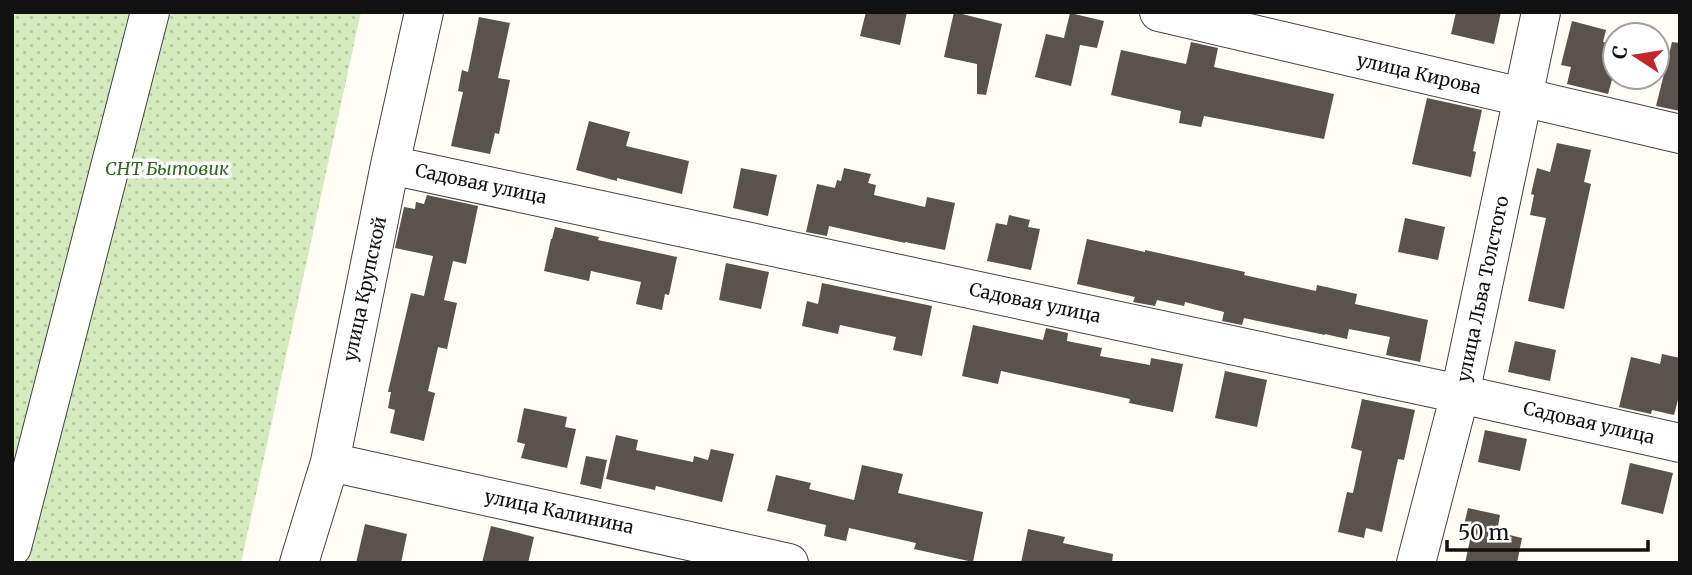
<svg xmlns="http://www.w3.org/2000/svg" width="1692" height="575" font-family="Merriweather,serif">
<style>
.park{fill:url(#park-dots)}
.building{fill:#5a524d}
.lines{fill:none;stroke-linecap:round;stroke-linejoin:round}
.minor-casing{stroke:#444;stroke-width:40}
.minor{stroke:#fff;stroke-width:38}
.labels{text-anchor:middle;stroke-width:7;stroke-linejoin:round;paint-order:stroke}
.street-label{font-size:18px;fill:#111;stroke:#fff}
.park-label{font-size:18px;font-style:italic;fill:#2f6b1f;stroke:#fff}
</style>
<defs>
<pattern id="park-dots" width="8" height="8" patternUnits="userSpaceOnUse" patternTransform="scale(1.75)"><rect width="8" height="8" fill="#d5ebbd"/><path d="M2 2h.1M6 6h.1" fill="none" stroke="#b6c8a1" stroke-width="1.8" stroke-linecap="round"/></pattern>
</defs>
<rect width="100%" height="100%" fill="#fffdf5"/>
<path class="park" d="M12,12h349l-120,551h-229z"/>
<path class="building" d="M866,12h41l-7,33 -40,-9z
M954,12l48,12 -16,71 -9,-1v-30l-33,-7z
M1456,12h45l-7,32 -43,-10z
M1070,13l34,8 -7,27 -17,-3 -9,41 -36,-9 11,-43 18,4z
M479,17l31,6 -12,55 12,2 -11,54 -4,-1 -5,21 -39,-8 12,-54 -5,-1 4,-21 6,2z
M1572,21l34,9 -3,12 12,3v24l-7,25 -41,-10 4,-17 -10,-2z
M1191,42l27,6 -4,19 120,27 -10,45 -120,-23 -3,11 -22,-4 2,-12 -70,-16 10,-45 65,14z
M1672,42l8,1v68l-24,-5z
M1427,98l55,12 -9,41 3,1 -5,25 -59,-13z
M589,121l41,11 -4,14 63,15 -7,33 -65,-16v3l-41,-11z
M1557,143l34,7 -7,32 7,2 -27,125 -36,-8 18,-83 -16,-3 4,-20 -3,-1 6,-26 13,4z
M741,168l36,7 -9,41 -35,-8z
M844,168l27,6 -3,9 8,2 -2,10 51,12 2,-10 28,6 -10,47 -40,-8v1l-76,-17 -2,10 -21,-4 11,-48 18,4 2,-8 4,1z
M427,195l51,11 -12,58 -13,-3 -9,39 13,3 -10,46 -9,-2 -10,44 7,2 -11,48 -34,-8 5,-23 -7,-2 3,-16h-3l23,-99 13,3 9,-40 -38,-8 9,-41 11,2 1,-7 8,2z
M1009,215l21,5 -2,7 12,2 -9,41 -44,-9 9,-38 11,2z
M1405,218l40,9 -7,33 -40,-8z
M555,227l44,10 -1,3 79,17 -8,38 -4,-1 -3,16 -26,-6 5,-22 -50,-11 -2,10 -45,-10 7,-32h1z
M1087,239l58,13v-2l100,22 -1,3 72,16 1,-6 40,9 -2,10 73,16 -8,42 -34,-7 4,-18 -41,-8 -2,10 -22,-5v1l-81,-17 -2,7 -20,-4 2,-9 -39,-10 -1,4 -27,-6 -2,6 -22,-4 2,-5 -58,-13z
M726,263l43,9 -8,37 -42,-9z
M822,283l110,23 -10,50 -29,-6 3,-13 -56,-12 -2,9 -36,-8 5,-25 11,3z
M973,325l70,15 3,-12 22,5 -1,8 35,7 -2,8 50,9 1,-7 32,6 -10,48 -44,-9 1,-4 -129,-28 -3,13 -36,-8z
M1515,341l41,9 -6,31 -42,-9z
M1662,354l18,4v34l-6,23 -22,-5 -1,4 -32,-7 12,-50 29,7z
M1225,371l42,9 -10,47 -42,-9z
M1362,399l53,11 -11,50 -6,-1 -16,73 -16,-4 -2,10 -26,-6 9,-40 6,1 9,-42 -11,-3z
M524,408l43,9 -2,10 11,2 -9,39 -46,-10 4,-14 -8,-2z
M1485,430l42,9 -7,32 -42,-9z
M616,435l22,5 -2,10 57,12 1,-6 14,4 3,-11 23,5 -12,48 -66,-16 -1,4 -49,-11z
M586,456l21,4 -6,29 -21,-5z
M1630,463l43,10 -10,41 -42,-10z
M862,465l41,9 -5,19 85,19 -10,50 -59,-13 2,-6 -67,-15 -3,13 -22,-5 2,-11 -59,-14 9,-36 35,8 -2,6 45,11z
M1468,508l32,7 -3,17 25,6 -5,25h-52l7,-32 -9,-2z
M365,524l42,10 -6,29h-45z
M491,526l43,11 -6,26h-46z
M1028,529l37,8 -2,6 50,11 -1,9h-91z"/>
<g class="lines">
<g class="minor-casing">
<path id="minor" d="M1159,12l521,122
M390,165l1070,229 220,49
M330,462l459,101
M12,547l138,-535
M299,563l31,-101 60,-297 34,-153
M1416,563l44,-169 81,-382"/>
</g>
<use href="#minor" class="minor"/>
</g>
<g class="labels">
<g class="street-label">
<text transform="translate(1419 74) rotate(13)" y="6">улица Кирова</text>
<text transform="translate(481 184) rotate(12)" y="6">Садовая улица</text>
<text transform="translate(365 289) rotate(-78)" y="6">улица Крупской</text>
<text transform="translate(1483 289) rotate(-78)" y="6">улица Льва Толстого</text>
<text transform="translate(1035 303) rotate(12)" y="6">Садовая улица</text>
<text transform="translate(1589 423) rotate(13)" y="6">Садовая улица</text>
<text transform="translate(559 512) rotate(12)" y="6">улица Калинина</text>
</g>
<g class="park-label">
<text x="167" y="175">СНТ Бытовик</text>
</g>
</g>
<rect width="1692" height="575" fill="none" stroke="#111111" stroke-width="28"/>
<g transform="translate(1636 56) rotate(282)"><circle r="33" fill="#ffffff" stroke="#a0a0a0" stroke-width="2"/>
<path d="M0-5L12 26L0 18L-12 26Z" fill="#c4262e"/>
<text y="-10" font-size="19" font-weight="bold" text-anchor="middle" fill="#111111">С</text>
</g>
<path d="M1447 540v10h201v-10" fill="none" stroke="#111111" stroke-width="3.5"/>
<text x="1458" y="540" font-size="21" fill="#111111" stroke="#ffffff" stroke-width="5" paint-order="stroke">50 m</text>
</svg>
